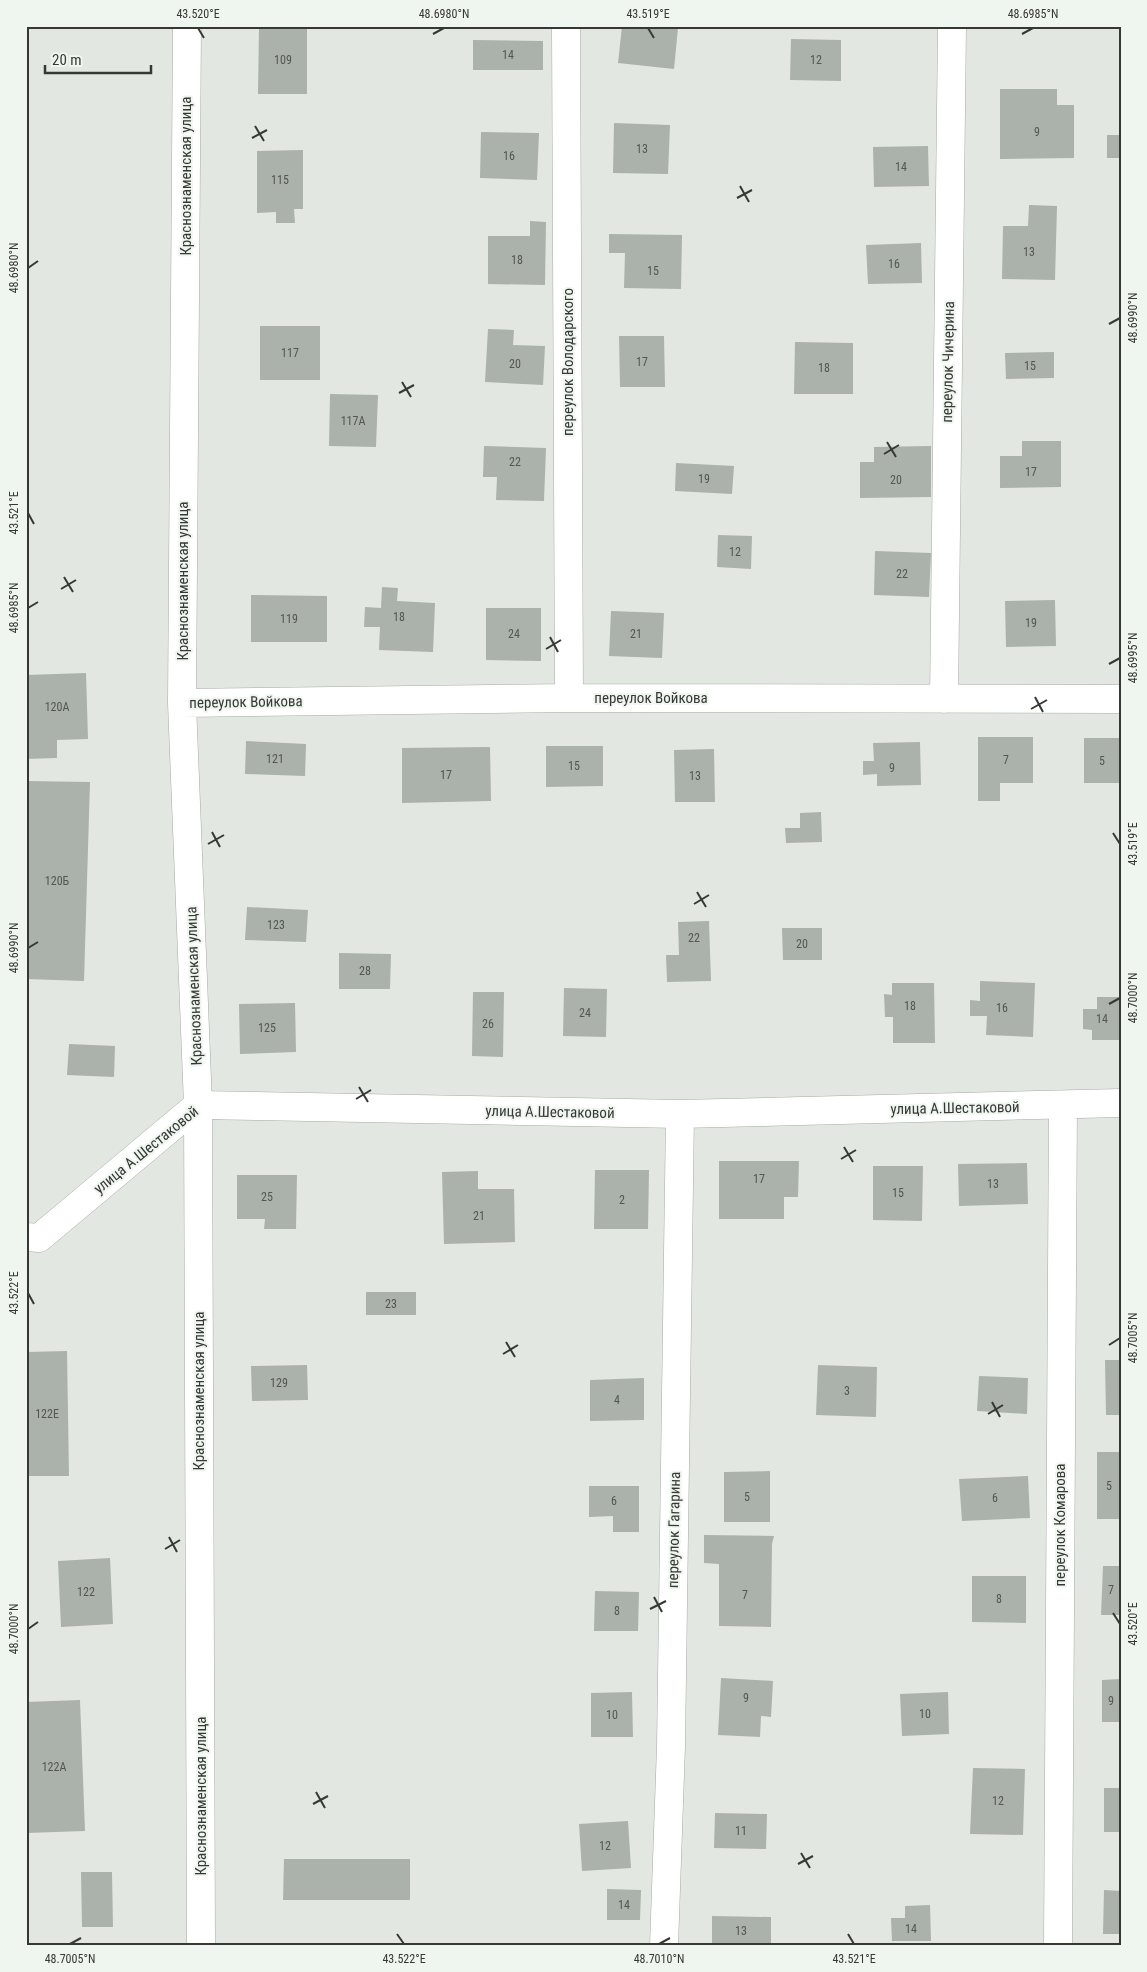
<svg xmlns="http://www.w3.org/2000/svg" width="1147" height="1972" font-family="'Roboto Condensed',sans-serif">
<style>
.building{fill:#abb1ab}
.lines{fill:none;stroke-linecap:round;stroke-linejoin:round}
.street-casing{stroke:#a5aba5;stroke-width:29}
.street{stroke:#fff;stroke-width:28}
.ticks{fill:none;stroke:#363836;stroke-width:2}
.labels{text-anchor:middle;stroke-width:4;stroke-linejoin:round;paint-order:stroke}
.number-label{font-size:12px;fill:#535653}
.street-label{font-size:15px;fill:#363836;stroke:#eff5ef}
.neatline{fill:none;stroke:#363836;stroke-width:2}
.ticks-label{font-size:12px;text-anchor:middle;fill:#363836}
</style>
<rect width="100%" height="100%" fill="#e2e8e1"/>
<path class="building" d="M259,26h48v68h-49z
M622,26l56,2 -4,41 -56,-6z
M791,39l50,1v41l-51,-1z
M473,40l70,1v29h-70z
M1000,89h57v16h17v53l-74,1z
M614,123l56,2 -2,49 -55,-1z
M481,132l58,1 -2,47 -57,-2z
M1107,135h14v23h-14z
M928,146l1,40 -55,1 -1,-40z
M303,150v59h-9l1,14h-19v-11l-19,1v-62z
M1029,205l28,1 -2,74 -53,-1 1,-53h25z
M530,221l16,1 -1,63 -57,-1v-48h42z
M609,234l73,1 -1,54 -57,-1 1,-35h-16z
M921,243l1,40 -54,1 -2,-39z
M260,326h60v54h-60z
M488,329l26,1 -1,15 32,1 -2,39 -58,-3z
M619,336h45l1,51h-45z
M795,342l58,1v51h-59z
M1054,352v26l-48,1 -1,-26z
M330,394l48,1 -2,52 -47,-1z
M1022,441h39v46l-61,1v-32h22z
M484,446l62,2 -2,53 -48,-1 1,-23h-14z
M931,446v51l-71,1v-36h14v-15z
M676,463l58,3 -2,28 -57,-3z
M718,535l34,1 -1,33 -34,-2z
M875,551l56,2 -2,44 -55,-2z
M382,587l16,1 -1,13 38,2 -2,49 -54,-2 1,-23h-16l1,-20 16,1z
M251,595l76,1v46h-76z
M1055,600l1,46 -50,1 -1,-46z
M486,608h55v53l-55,-1z
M611,611l53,2 -2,45 -53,-2z
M86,673l2,66 -31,1v18l-31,1v-84z
M978,737h55v46h-33v18h-22z
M1084,738h37v45h-37z
M246,741l60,3 -1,32 -60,-2z
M920,742l1,43 -44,1v-12l-14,1v-14h11l-1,-18z
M546,746h57v40l-57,1z
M490,747l1,54 -89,2v-55z
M714,749l1,53h-40l-1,-52z
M26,781l64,1 -6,199 -58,-2z
M821,812l1,30 -36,1 -1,-15h15v-15z
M247,907l61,3 -2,32 -61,-2z
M709,921l2,60 -44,1 -1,-27h13l-1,-33z
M782,928h40v32h-39z
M339,953l52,1 -1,35h-51z
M980,981l55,2 -2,54 -47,-2 1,-19h-17v-16l10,1z
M892,983h42l1,60h-42v-26h-8l-1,-23 8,1z
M564,988l43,1 -1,48 -43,-1z
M473,992h31l-1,65 -31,-1z
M1097,997h24v43h-29v-10l-9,-1v-20h14z
M295,1003l1,49 -56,2 -1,-50z
M69,1044l46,2 -1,31 -47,-2z
M719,1161h80l-1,36h-14v22h-65z
M1027,1163l1,41 -69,2 -1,-42z
M873,1166h50l-1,55 -49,-1z
M595,1170h54l-1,59h-54z
M478,1171v18h36l1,53 -71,2 -2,-72z
M237,1175h60l-1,54h-32l1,-10h-28z
M366,1292h50v23h-50z
M67,1351l2,125h-43v-124z
M1105,1360h16v55h-15z
M307,1365l1,35 -56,1 -1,-35z
M818,1365l59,2 -1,50 -60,-2z
M979,1376l49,2 -1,36 -50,-3z
M644,1378v42l-54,1v-41z
M1097,1452h24v67h-24z
M770,1471v51h-46v-50z
M1028,1476l2,42 -68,3 -3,-42z
M589,1486h50v46h-26v-16l-24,1z
M704,1535l70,1 -2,8 -1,83 -52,-1v-62l-15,-1z
M110,1558l3,66 -52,3 -3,-66z
M1103,1566h18v49h-20z
M972,1576h54v47l-54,-1z
M595,1591l44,1 -1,39h-44z
M721,1678l52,3 -2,36 -10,-1 -1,21 -42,-2z
M1121,1679v43h-19v-42z
M632,1692l1,45h-42v-44z
M948,1692l1,42 -47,2 -2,-42z
M80,1700l5,131 -59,2v-131z
M973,1768l52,1 -2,66 -53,-1z
M1104,1788h17v44h-17z
M715,1813l52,1 -1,35 -52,-1z
M628,1821l3,47 -49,3 -3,-47z
M284,1859h126v41h-127z
M81,1872h31l1,55h-31z
M607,1889l34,1 -1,30h-33z
M1104,1890l17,1v43h-18z
M930,1905l1,36h-39l-1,-23h14v-12z
M712,1916l59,1v29h-59z"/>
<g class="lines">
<g class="street-casing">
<path id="street" d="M187,26l-5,677 16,402 3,841
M566,26l3,672
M944,699l8,-673
M182,703l387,-5 552,1
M26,1237l13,1 159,-133 482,9 441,-11
M664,1946l7,-200 9,-632
M1058,1946l5,-841"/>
</g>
<use href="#street" class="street"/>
</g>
<path class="ticks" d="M198,28l6,10M648,28l6,10M433,34l11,-6M1022,34l11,-6M255,126l9,15M252,138l15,-8M740,186l9,16M737,198l15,-8M28,268l10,-7M1109,324l11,-6M402,382l9,15M399,393l15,-8M887,442l9,15M884,454l15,-9M28,513l6,11M64,577l9,15M61,589l15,-9M28,608l10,-6M550,637l8,15M546,649l15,-9M1109,664l11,-6M1035,697l8,15M1031,709l16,-9M212,832l8,15M1113,833l7,11M208,844l16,-9M697,892l9,15M694,904l15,-9M28,948l10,-6M1109,1004l11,-6M359,1087l9,15M356,1099l15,-9M844,1147l9,15M841,1159l15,-9M28,1293l6,11M506,1342l9,15M1109,1345l11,-7M503,1354l15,-9M992,1402l8,15M988,1414l15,-9M169,1537l8,15M165,1549l15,-9M654,1597l8,15M650,1609l16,-8M1113,1613l7,11M28,1629l10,-7M316,1792l9,16M313,1804l15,-8M801,1853l9,15M798,1864l15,-8M397,1934l7,10M848,1934l6,10M70,1944l11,-6M659,1944l11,-6"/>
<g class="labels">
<g class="number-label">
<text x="508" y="59">14</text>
<text x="283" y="64">109</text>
<text x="816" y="64">12</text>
<text x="1037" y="136">9</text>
<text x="642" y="153">13</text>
<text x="509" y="160">16</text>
<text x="901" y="171">14</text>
<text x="280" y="184">115</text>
<text x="1029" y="256">13</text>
<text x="517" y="264">18</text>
<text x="894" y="268">16</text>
<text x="653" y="275">15</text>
<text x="290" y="357">117</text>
<text x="642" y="366">17</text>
<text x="515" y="368">20</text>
<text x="1030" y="370">15</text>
<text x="824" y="372">18</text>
<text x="353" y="425">117А</text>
<text x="515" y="466">22</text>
<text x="1031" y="476">17</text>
<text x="704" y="483">19</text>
<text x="896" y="484">20</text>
<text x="735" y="556">12</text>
<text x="902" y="578">22</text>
<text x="399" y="621">18</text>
<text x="289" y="623">119</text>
<text x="1031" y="627">19</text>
<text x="514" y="638">24</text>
<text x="636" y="638">21</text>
<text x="57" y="711">120А</text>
<text x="275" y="763">121</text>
<text x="1006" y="764">7</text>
<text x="1102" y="765">5</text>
<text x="574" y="770">15</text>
<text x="892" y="772">9</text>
<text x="446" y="779">17</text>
<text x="695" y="780">13</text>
<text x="57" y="885">120Б</text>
<text x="276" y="929">123</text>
<text x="694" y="942">22</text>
<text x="802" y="948">20</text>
<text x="365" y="975">28</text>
<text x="910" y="1010">18</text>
<text x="1002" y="1012">16</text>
<text x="585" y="1017">24</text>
<text x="1102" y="1023">14</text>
<text x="488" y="1028">26</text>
<text x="267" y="1032">125</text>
<text x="759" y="1183">17</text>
<text x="993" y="1188">13</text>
<text x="898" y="1197">15</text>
<text x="267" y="1201">25</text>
<text x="622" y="1204">2</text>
<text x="479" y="1220">21</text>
<text x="391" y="1308">23</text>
<text x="279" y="1387">129</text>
<text x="847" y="1395">3</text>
<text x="617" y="1404">4</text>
<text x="47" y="1418">122Е</text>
<text x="1109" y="1490">5</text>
<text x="747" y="1501">5</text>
<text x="995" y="1502">6</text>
<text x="614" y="1505">6</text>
<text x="1111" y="1594">7</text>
<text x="86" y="1596">122</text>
<text x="745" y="1599">7</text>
<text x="999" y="1603">8</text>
<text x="617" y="1615">8</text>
<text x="746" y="1702">9</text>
<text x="1111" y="1705">9</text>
<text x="925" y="1718">10</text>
<text x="612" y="1719">10</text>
<text x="54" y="1771">122А</text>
<text x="998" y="1805">12</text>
<text x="741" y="1835">11</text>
<text x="605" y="1850">12</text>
<text x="624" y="1909">14</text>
<text x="911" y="1933">14</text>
<text x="741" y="1935">13</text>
</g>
<g class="street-label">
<text transform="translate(186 176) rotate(-90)" y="5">Краснознаменская улица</text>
<text transform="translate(568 362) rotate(-90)" y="5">переулок Володарского</text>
<text transform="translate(948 362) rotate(-89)" y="5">переулок Чичерина</text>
<text transform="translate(183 581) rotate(-90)" y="5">Краснознаменская улица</text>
<text x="651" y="703">переулок Войкова</text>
<text transform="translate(246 702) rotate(-1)" y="5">переулок Войкова</text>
<text transform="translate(194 986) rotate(-92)" y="5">Краснознаменская улица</text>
<text transform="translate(955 1108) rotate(-1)" y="5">улица А.Шестаковой</text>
<text transform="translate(550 1112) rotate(1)" y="5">улица А.Шестаковой</text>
<text transform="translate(146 1150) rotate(-39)" y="5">улица А.Шестаковой</text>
<text transform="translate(199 1391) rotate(-90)" y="5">Краснознаменская улица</text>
<text transform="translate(1060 1525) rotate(-90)" y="5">переулок Комарова</text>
<text transform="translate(674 1530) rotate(-89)" y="5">переулок Гагарина</text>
<text transform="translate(201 1796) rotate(-90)" y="5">Краснознаменская улица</text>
</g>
</g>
<rect width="1147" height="1972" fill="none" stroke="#eff5ef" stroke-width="55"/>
<path d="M45 65v8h106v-8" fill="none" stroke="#363836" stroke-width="2.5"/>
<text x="52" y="65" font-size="15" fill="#363836" stroke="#eff5ef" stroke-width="4" paint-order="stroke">20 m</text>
<rect x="28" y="28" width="1092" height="1916" class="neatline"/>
<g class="ticks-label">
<text x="198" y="18">43.520°E</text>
<text x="444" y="18">48.6980°N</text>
<text x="648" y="18">43.519°E</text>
<text x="1033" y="18">48.6985°N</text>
<text transform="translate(14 268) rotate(-90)" y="4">48.6980°N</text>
<text transform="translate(1133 318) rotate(-90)" y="4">48.6990°N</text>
<text transform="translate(14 513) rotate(-90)" y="4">43.521°E</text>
<text transform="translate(14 608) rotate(-90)" y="4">48.6985°N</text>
<text transform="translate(1133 658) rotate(-90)" y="4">48.6995°N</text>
<text transform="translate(1133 844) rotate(-90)" y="4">43.519°E</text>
<text transform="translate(14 948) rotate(-90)" y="4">48.6990°N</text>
<text transform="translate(1133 998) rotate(-90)" y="4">48.7000°N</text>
<text transform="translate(14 1293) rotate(-90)" y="4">43.522°E</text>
<text transform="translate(1133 1338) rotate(-90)" y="4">48.7005°N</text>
<text transform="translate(1133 1624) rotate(-90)" y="4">43.520°E</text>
<text transform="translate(14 1629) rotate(-90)" y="4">48.7000°N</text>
<text x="70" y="1963">48.7005°N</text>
<text x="404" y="1963">43.522°E</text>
<text x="659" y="1963">48.7010°N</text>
<text x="854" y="1963">43.521°E</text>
</g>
</svg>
